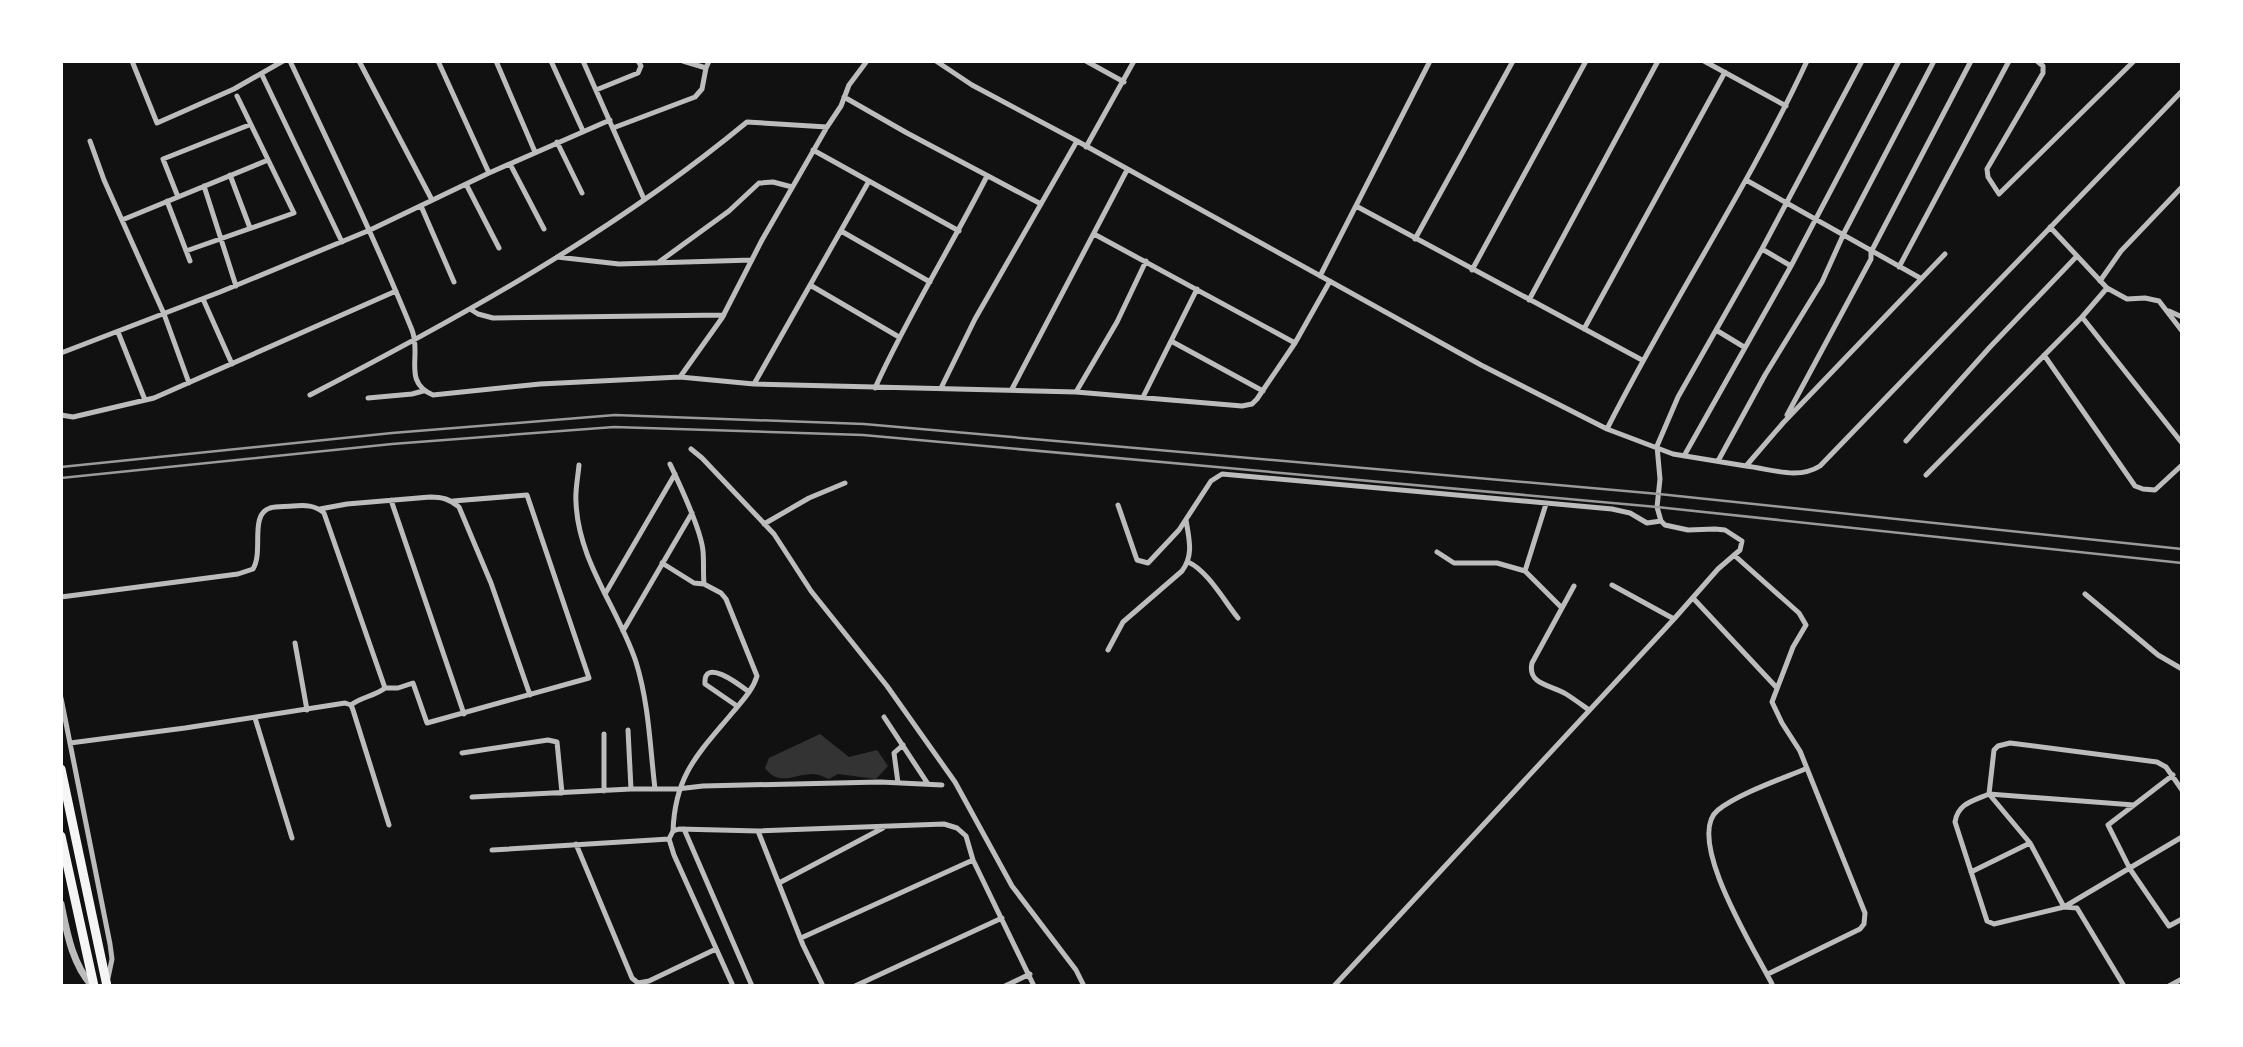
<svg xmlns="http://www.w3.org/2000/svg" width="2243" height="1047" font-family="'Space Grotesk',sans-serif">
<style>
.water{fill:#333}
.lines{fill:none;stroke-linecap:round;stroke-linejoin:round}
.minor{stroke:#bcbcbc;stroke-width:5}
.tertiary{stroke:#bcbcbc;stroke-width:7}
.trunk{stroke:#f5f5f5;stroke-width:9}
.rail{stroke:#9a9a9a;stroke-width:2.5}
</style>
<rect width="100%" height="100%" fill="#111"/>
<path class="water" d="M820,734l29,23 28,-7 11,16 -12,13 -38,-5 -9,5c-5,-2 -11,-5 -16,-5 -19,0 -34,13 -48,-6l4,-10z"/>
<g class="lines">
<path class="minor" d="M132,61l25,62 77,-34 49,-28
M290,61c42,89 85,178 122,269 10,25 -10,52 21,65l107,-11 140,-7 74,7 322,8 166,14 10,-2 5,-5 38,-56 35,-62
M359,61l73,139
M438,61l51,112
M496,61l39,91
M551,61l32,70
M583,61l61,138
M683,61l23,7 3,-7
M936,61l36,24 105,56 404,224 126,64 66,25 73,12 37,-43 162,-169
M1086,61l38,21
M1704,61l82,45
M2037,61l6,5v7l-56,96 1,8 11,17 135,-133
M262,75l80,167
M596,90l42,-17 3,-7 -3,-5
M844,97l63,36 134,71
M613,128l82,-31 7,-8 4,-21
M90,141l14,39 60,134 25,69
M557,142l25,51
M1086,147l48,-86
M813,150l146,81
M510,164l34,65
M230,175l20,53
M1746,180l174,98
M466,184l33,64
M204,186l32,100
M178,197l-15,-38 86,-34
M167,201l23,60
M421,206l33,76
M1356,206l286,154
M122,220l146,-60
M2050,227l57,61 20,11 18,-1 14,3 23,30
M841,231l89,51
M1094,234l201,109
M1415,239l98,-178
M1762,249l29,17
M186,251l108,-38 -57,-117
M557,257l62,7 133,-4
M659,262l70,-51 30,-28 14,-1 19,5
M1899,267l110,-206
M1472,270l114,-209
M1320,276l110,-215
M2100,281l21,-30 61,-64
M810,285l89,52
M203,299l29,65
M1529,300l129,-239
M470,309l8,5 15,4 231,-3
M2169,311l13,6
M2082,317l100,126
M1584,329l141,-257
M1716,330l28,17
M118,332l27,68
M1171,341l92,50
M61,353l159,-61 150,-62 119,-57 121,-53
M2044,355l91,131 8,3 12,1 27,-25
M680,377l42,-59 40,-78 65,-113 14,-21 8,-21 18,-24
M754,384l115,-203
M875,388c33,-73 76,-141 112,-212
M941,388l34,-69 102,-178
M1012,389l115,-219
M1076,392l41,-70 29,-61
M310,395c153,-79 304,-163 437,-273l80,5
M1143,397l54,-108
M368,398l44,-4 11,-3
M61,415l12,2 81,-19 242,-107
M1787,415l84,-156v-7l100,-191
M1607,429c63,-125 141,-241 200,-368
M1906,441l84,-94 87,-91
M691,449l11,9 72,76 37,57 76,95 68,96 57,104 64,84 8,16
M1684,456l107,-190 108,-205
M1718,461l47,-86 57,-93 23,-51 89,-170
M670,464c10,21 31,65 33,87 1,11 0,22 1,33l17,9 5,6 31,77c-4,14 -15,25 -24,36 -34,41 -58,62 -60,119
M579,465c-1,12 -4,25 -3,37 2,59 42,106 60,160 13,42 14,85 19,127
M1746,466c25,3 52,14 74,0l362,-375
M1926,475l156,-158 25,-29
M391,500l73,214
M1118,505l19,55 11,3 31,-33 32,-49 11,-7 390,35 18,4 17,10 14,-2
M320,509l27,-5 83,-7c12,0 20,2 29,10l32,76 39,112
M764,524l45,-26 36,-15
M1437,552l17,11h43l28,8 37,37
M1734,555l65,58 7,12 -13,22 -21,55 10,21 18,28 65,162 -1,11 -4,5 -92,45
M1188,562c19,8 37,40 50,56
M662,563l32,20 10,1
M1525,571l21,-67
M1612,585l62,34
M1574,586l-42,77c-5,22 20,22 34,31 8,5 16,11 23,16
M605,594l70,-120
M2085,594l73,61 24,14
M61,597l177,-23 15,-5c11,-18 -4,-54 17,-61 7,-2 16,-1 23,-2 12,-1 22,-1 31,7l61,175c-10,8 -24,9 -34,17
M1693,598l84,90
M623,631l69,-118
M295,643l12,67
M1108,650l15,-28 59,-51c12,-16 7,-32 4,-51
M385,688h13l15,-5 14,40 162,-45 -62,-183 -74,6
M61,698l49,246 2,15 -4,19
M737,706l-32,-22c-2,-28 36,2 44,8
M884,717l44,67
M255,718l37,120
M628,730l3,59
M70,743l115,-15 160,-25 6,2 2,5 36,115
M462,753l86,-13 9,2 5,51
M898,783l-4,-30 9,-8
M604,791v-57
M1989,794l145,11 39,-30
M1989,794l41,49
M472,797l159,-8h46l26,-3 177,-4 62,3
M2134,805l-26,20 22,44 39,57 13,-7
M684,829l68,157
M758,831l45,114 20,41
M576,844l56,134 6,5 11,-2 67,-32
M492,850l177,-11
M1971,872l59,-29 34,64 118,-70
M779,883l104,-55
M801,938l172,-78
M733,986l-59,-131 -5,-16 4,-8 6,-2 79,2 186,-7 13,4 9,8 7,24 61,126
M855,986l147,-68
M1005,986l25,-12
M1334,986l340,-367 44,-50 22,-19 2,-9 -17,-11 -10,-1 -27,1 -23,-5 -4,-4 -4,-14 3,-28 -3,-33 21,-49 84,-148 100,-188
M1773,986c-15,-31 -90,-148 -55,-176 20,-16 63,-31 87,-41
M2124,986l-47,-78 -13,-1 -70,17 -7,-3 -32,-99c3,-19 18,-21 34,-28l5,-44 4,-4 12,-3 147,19 9,5 16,23
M2169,986l13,-7"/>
<path class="tertiary" d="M61,904c6,29 11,59 31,82"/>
<path class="trunk" d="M61,769l46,217
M61,836l33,150"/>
<path class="rail" d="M61,467l331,-34 223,-18 249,9 795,70 523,55
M61,478l331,-34 222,-17 249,8 794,72 525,56"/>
</g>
<rect width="2243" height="1047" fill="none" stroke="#ffffff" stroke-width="126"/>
</svg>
